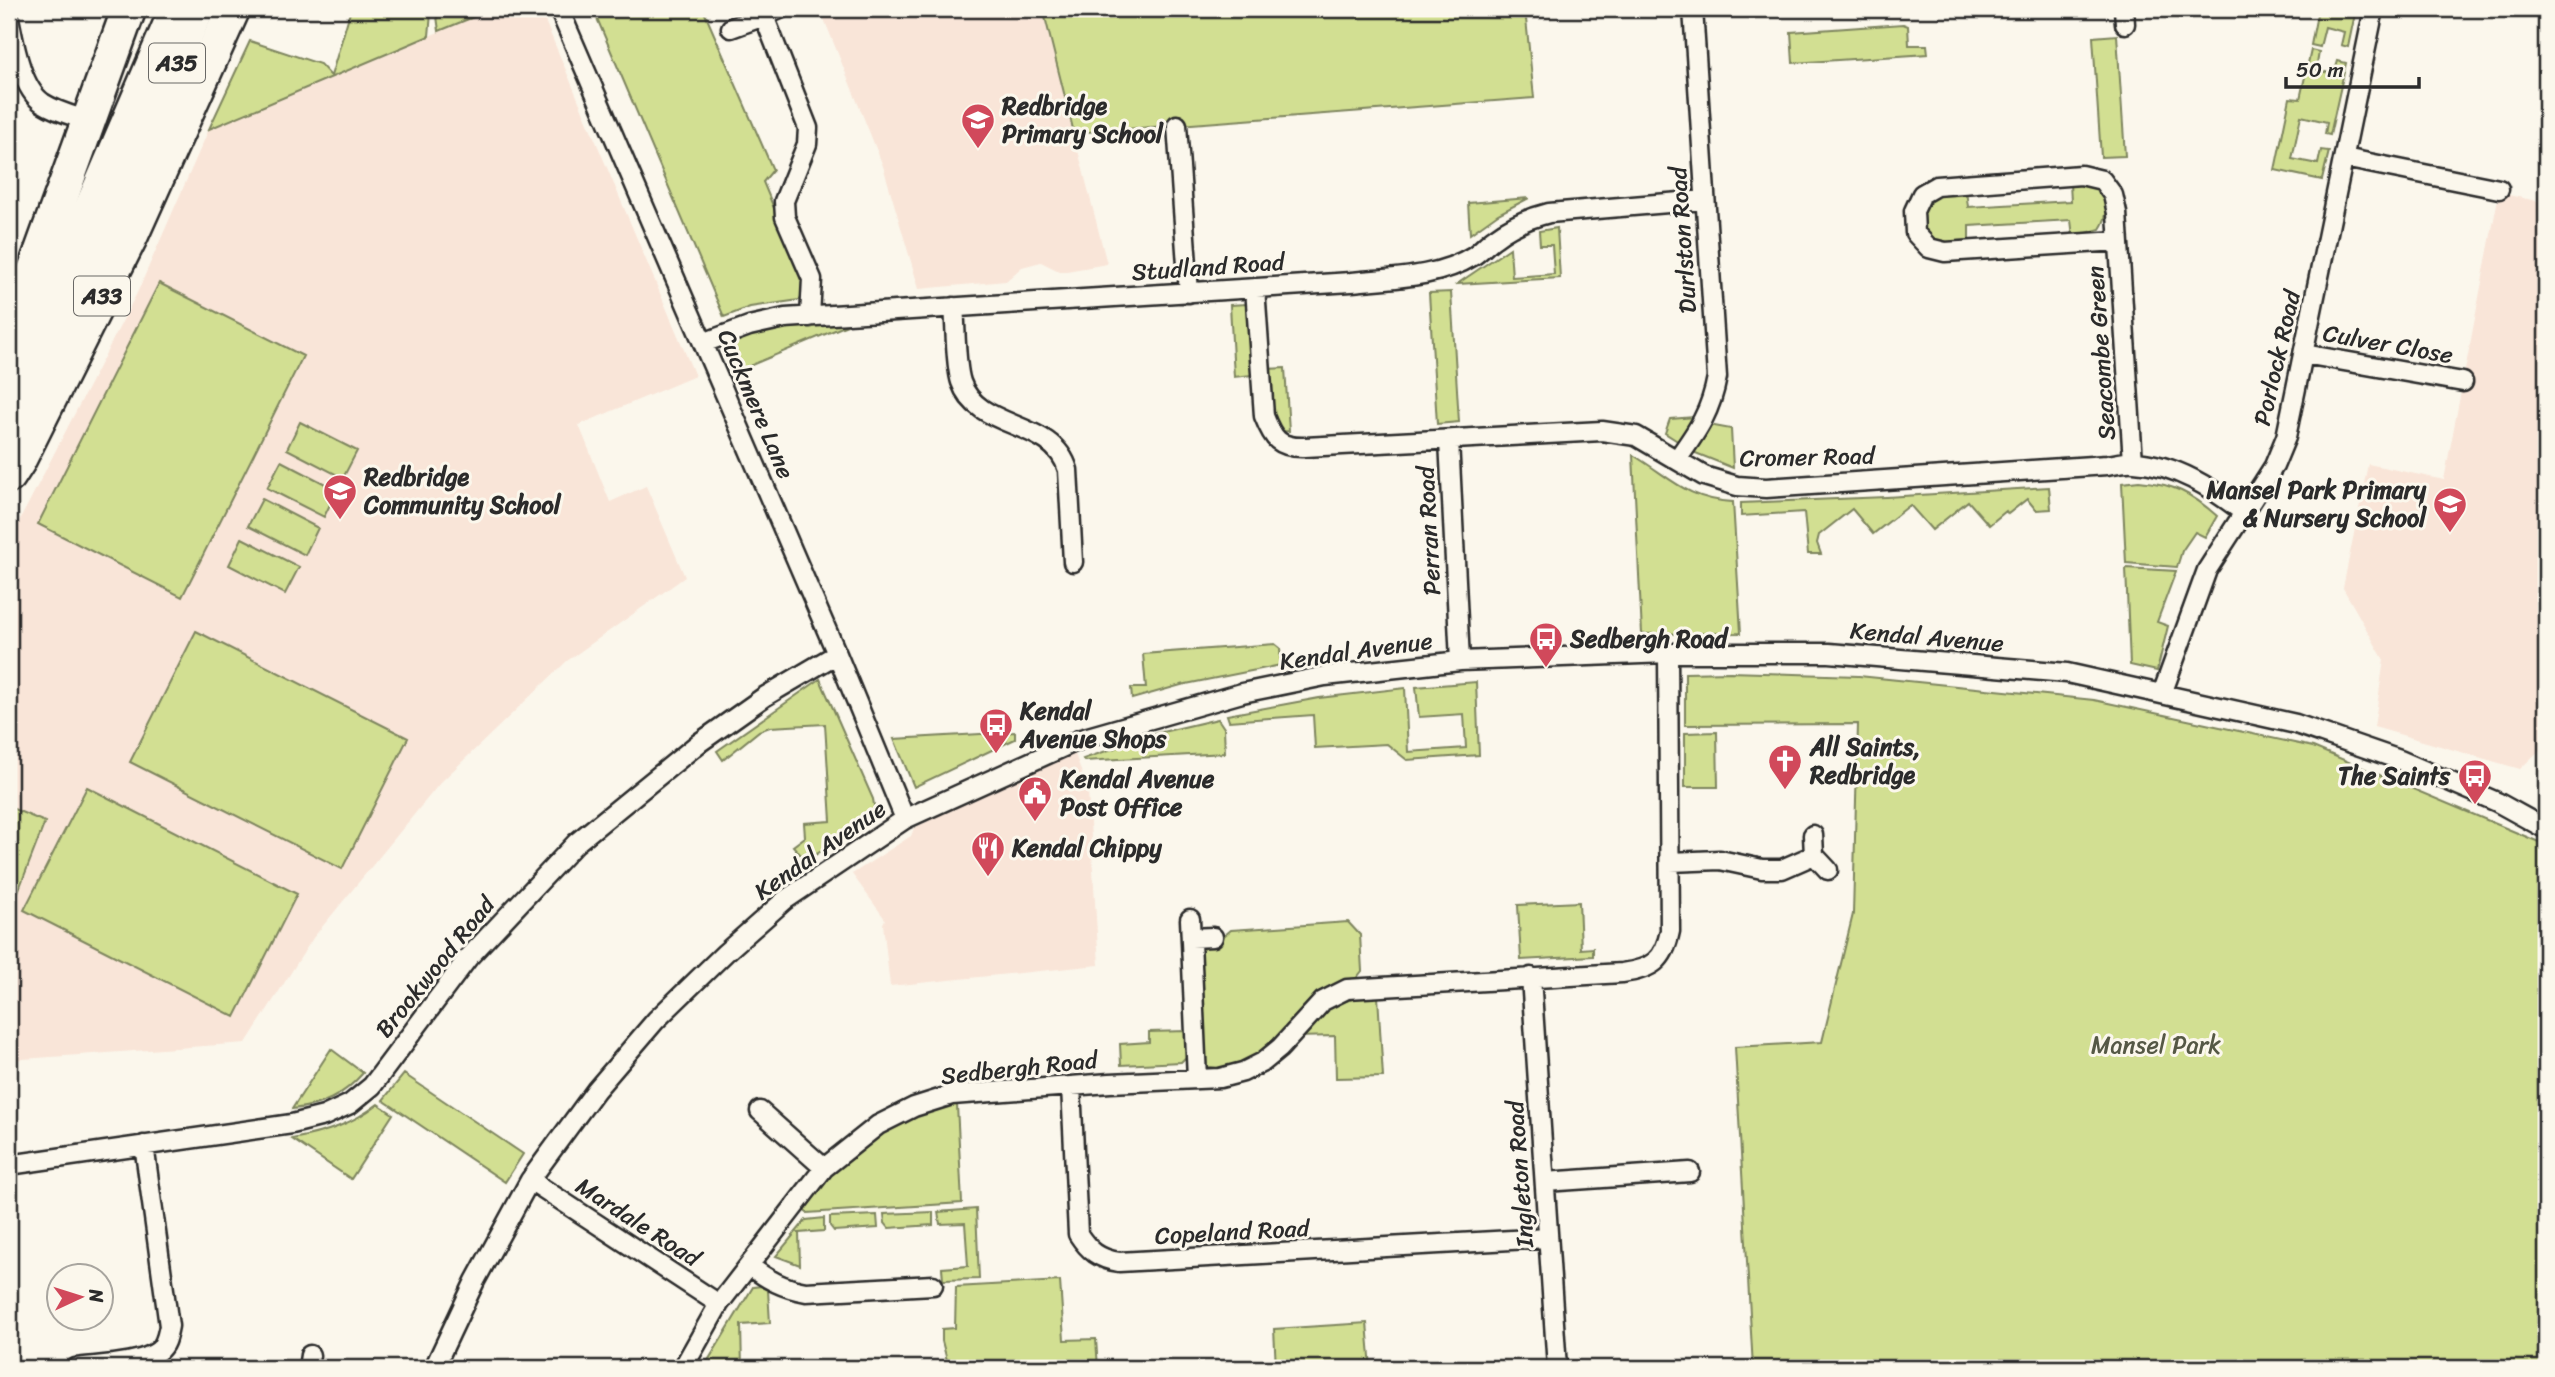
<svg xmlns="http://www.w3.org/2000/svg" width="2555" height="1377" font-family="Sriracha,sans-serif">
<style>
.built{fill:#f9e5d8}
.green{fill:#d2df92;stroke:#7e855e;stroke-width:2}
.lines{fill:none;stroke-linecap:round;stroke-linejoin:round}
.street-casing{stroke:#2b2b2b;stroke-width:23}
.primary-casing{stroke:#2b2b2b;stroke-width:33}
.highway-casing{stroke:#2b2b2b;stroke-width:38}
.street{stroke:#fbf7ec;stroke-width:18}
.primary{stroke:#fbf7ec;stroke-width:28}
.highway{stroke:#fbf7ec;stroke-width:33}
.labels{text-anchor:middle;stroke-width:6;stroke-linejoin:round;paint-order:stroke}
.shield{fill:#fbf7ec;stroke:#696865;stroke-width:2}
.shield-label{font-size:23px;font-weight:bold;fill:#2b2b2b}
.poi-label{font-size:24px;font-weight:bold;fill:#2b2b2b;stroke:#fbf7ec;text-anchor:start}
.street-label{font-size:24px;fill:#2b2b2b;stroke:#fbf7ec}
.park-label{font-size:24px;fill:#555845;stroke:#fbf7ec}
</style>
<rect width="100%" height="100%" fill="#fbf7ec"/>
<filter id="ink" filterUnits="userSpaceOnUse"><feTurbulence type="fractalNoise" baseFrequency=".0143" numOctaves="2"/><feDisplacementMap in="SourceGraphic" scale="14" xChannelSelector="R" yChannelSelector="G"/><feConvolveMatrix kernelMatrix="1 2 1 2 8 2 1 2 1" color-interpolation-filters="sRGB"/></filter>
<g filter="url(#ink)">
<path class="built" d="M493,9h47l155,367 -116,49 31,77 36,-16 39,91 -118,84 -127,122 -127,155 -67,105 -237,17v-519l129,-250 71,-162z
M820,9h222l65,255 -46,8 -20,-10 -19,5 -16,14 -87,8 -36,-123z
M2499,193l47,10v541l-26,25 -146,-42 10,-67 -41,-72 25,-124 76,16z
M1073,748l15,43 11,174 -209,21 -7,-62 2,-5 -33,-45 59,-38 3,-8z"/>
<path class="green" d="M351,9h71l9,4 -2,23 -220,93 41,-88 70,23 11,12z
M436,9h57l-54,22z
M593,9h110l70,161 -10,12 44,105 -1,9 -7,4 -49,7 -26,10z
M1043,9h482l9,89 -460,35z
M2318,9h38l-8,38 -7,-2 3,-13 -19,-5 -5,20 -9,-2z
M1903,24l5,2 1,19h18l1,9 -135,9 -2,-31z
M2117,35l8,121 -24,1 -8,-120z
M2311,50l8,2 -3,18 18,4 4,-13 8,2 -16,72 -5,-1 2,-12 -26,-6 -9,43 26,5 3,-14 8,1 -7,29 -47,-10 15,-72 10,1z
M2070,184c5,0 12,-1 17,0 23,5 23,30 13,45l-27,8 -2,-17 -102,6v18c-10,1 -24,3 -33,-1 -15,-7 -18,-32 -7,-44 9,-9 26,-8 37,-9l2,17 103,-6z
M1529,198l-31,16 -28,20 -2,-31z
M1557,228l3,50 -103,6 53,-36 2,29 42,-3 -2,-29h-12l-1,-14z
M159,283l144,73 -121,241 -144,-73z
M1451,292l8,130 -22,2 -8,-131z
M1246,304l6,71 -18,2 -4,-72z
M847,321v4l-112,47 -12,-29 50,-16z
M1285,368l4,63 -11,1 -5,-5 -6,-58z
M1696,417l-17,25 -14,-9 5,-14z
M300,422l57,29 -14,27 -56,-29z
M1709,425l22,4 2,39 -40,-16z
M1633,455c37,22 54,45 100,47l8,131 -99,1z
M281,461l56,29 -13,27 -57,-29z
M2139,481c35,3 52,12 78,35l-12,21 -10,-5 -13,19 -5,16 -51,-4 -4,-80z
M2049,487l2,22 -15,1 -9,-11 -19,15 -2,-3 -17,14 -21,-24 -36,29 -22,-25 -37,29 -21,-25 -33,26 -2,8 4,11h-13l-4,-42 -63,4v-13l145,-6z
M262,499l56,29 -13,27 -57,-29z
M242,538l57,29 -14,27 -56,-29z
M2126,568l50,3 -19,51 11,4 -11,45 -27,-6z
M196,631l212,107 -66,131 -212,-107z
M1275,644l5,4 1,17 -100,20 -49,14 -1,-11h15l-3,-34z
M1730,672l129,4 235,24 219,47 233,98v523h-793l-18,-321 87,-5 31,-128 5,-190 -173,1v-52z
M820,679l53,120 2,12 -5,8 -64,42 -13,-15 12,-9 -1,-14 27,-2 -6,-97 -55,3 -11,4 -36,29 -6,-9z
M1476,682l3,73 -72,5 -20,-16 -72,4 -2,-33 -84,6 -2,-6 92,-17 86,-10 3,64 58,-4 -2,-34 -45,3 -3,-30z
M1218,719l6,9 1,25 -141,8 -1,-2 75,-26z
M1015,732v7l-101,48 -20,-48z
M1717,732l1,55h-33v-54z
M87,787l210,107 -62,123 -211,-107z
M9,807l36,15 -36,93z
M1579,902l2,47 12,-1v8l-72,4 -3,-55z
M1348,922l12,13 2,36 -8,10 -105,82 -26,6 -20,-3 -4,-109 4,-8 11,-5 17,-14z
M1378,996l5,81 -47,1 -1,-42 -38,1c31,-30 37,-38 81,-41z
M1187,1031l2,23 -8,8 -60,3 -1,-21 29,-2v-10z
M331,1049l32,24c-20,23 -41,33 -71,36z
M404,1074l119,80 -18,28 -122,-82z
M378,1104l15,10 -42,65 -59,-40c33,-6 60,-15 86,-35z
M948,1104l9,1 5,98 -155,10 -6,-5 31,-38 59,-46z
M976,1209l3,70 -36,1 -1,-12 26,-2 -3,-43 -25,1 -2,-12z
M933,1212v13l-44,3 -4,-5 -1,-9z
M877,1215l1,13 -44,3 -4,-5v-9z
M824,1218v13l-25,2 1,32 -24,-9 30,-36z
M1060,1281l4,59 32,-1 2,29h-149l-7,-27v-12l13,-1 1,-41z
M762,1286l6,4 2,33 -29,2 1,43h-29l-7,-4 47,-77z
M1367,1323l4,45h-95l-2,-39z"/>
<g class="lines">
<g class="street-casing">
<path id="street" d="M559,9l278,645 68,165
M780,9l-16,7 44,112 -1,16 -23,57 1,16 27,62 -2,38
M2124,9l1,15
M9,18c5,25 12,70 34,85 14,9 31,13 46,18
M731,28l33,-12
M1177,125l12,168
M2344,158l155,31
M2118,241l-173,11 -16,-4 -14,-15 -1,-22 8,-17 14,-8 145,-11 21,5 11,15 4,18 16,249
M1255,288l9,128c9,23 15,32 41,31l297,-16 34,5 68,40 33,10 29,2 341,-23c8,-1 18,-4 27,-3 41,2 78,26 109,50
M954,307c2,20 1,57 7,75 17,50 92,36 107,88l5,92
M703,343l46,-17 36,-8 566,-36c40,-4 87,-4 122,-26 8,-5 14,-13 22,-18 17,-13 34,-20 54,-25l155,-13
M2304,354l159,28
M1449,440l11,221
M1678,458c20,-28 33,-47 39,-81l-24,-368
M2162,694l45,-124 67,-104 12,-29 88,-428
M1813,835l1,20
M1670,862l50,-2 42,9h20l32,-14 14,15
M1190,919l7,160
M1191,938l22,-1
M1531,977l26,391
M1071,1086l7,148c11,17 21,25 41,28l429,-24
M760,1111l64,57
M9,1165l283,-41 32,-8 26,-12 22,-18 96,-128 108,-115 123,-100 65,-46 73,-43
M530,1180l189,124
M1545,1182l145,-10
M750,1266c18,14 33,22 56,26l127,-7
M76,1368c21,-3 66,-4 82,-17 8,-6 9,-16 11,-25l-25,-181
M308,1368l2,-13
M434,1368l41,-87 55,-101 66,-90 60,-70 69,-67 60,-53 120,-81 176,-80 161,-46 83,-17 135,-15 208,-8h161l238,20 229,51 104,36 97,42 49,27
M683,1368l36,-64 105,-136 54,-43 36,-18 38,-12 158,-12 110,-5 23,-6 20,-10 17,-14 43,-47 24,-12 275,-16c30,-4 42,-12 48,-42l-2,-278"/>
</g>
<g class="primary-casing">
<path id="primary" d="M9,394l165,-385
M9,446l191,-437"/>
</g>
<g class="highway-casing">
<path id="highway" d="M9,341l120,-332
M9,476l9,-14 113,-226 102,-227"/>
</g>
<use href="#street" class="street"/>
<use href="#primary" class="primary"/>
<use href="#highway" class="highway"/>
</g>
</g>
<defs>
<g id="school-pin" transform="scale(1.75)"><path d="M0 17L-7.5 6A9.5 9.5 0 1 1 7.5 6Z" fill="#d1495b" stroke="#fbf7ec"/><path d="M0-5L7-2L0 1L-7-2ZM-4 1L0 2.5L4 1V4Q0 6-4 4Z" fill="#fff"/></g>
<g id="bus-pin" transform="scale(1.75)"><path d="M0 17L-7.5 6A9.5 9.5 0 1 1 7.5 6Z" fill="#d1495b" stroke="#fbf7ec"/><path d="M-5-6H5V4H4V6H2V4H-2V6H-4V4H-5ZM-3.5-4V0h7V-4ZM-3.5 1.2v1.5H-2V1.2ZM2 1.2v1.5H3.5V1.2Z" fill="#fff"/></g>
<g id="church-pin" transform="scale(1.75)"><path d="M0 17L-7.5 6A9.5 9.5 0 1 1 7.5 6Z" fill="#d1495b" stroke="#fbf7ec"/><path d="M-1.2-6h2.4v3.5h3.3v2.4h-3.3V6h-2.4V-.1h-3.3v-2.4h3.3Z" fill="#fff"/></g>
<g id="civic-pin" transform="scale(1.75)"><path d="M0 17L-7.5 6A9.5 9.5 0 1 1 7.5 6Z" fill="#d1495b" stroke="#fbf7ec"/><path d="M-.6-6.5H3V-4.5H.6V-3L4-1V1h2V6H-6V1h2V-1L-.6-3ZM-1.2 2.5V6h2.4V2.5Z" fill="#fff"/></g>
<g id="restaurant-pin" transform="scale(1.75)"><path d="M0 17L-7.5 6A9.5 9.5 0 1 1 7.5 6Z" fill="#d1495b" stroke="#fbf7ec"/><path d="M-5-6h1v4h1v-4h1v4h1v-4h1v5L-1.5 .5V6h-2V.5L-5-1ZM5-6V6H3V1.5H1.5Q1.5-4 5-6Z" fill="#fff"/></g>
</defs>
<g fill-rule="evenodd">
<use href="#school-pin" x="978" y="120"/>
<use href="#school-pin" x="340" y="491"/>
<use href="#school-pin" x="2450" y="504"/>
<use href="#bus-pin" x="1546" y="639"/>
<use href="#bus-pin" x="996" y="725"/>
<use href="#church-pin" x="1785" y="761"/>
<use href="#bus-pin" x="2475" y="776"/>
<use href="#civic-pin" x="1035" y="793"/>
<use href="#restaurant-pin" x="988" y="848"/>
</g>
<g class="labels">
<g class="shield">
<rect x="149" y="43.5" width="56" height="39" rx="5"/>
<rect x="74" y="276.5" width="56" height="39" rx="5"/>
</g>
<g class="shield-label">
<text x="177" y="71">A35</text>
<text x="102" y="304">A33</text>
</g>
<g class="poi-label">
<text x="1002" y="114">Redbridge<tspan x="1002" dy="28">Primary School</tspan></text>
<text x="364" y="485">Redbridge<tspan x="364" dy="28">Community School</tspan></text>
<text x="2426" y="498" text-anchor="end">Mansel Park Primary<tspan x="2426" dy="28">&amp; Nursery School</tspan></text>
<text x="1570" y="647">Sedbergh Road</text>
<text x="1020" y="719">Kendal<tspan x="1020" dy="28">Avenue Shops</tspan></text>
<text x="1810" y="755">All Saints,<tspan x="1810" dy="28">Redbridge</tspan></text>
<text x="2450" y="784" text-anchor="end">The Saints</text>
<text x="1060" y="787">Kendal Avenue<tspan x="1060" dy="28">Post Office</tspan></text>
<text x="1012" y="856">Kendal Chippy</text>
</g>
<g class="street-label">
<text transform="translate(1683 240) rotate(-94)" y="8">Durlston Road</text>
<text transform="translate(1208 267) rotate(-4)" y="8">Studland Road</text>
<text transform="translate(2388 344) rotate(10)" y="8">Culver Close</text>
<text transform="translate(2101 353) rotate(-94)" y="8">Seacombe Green</text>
<text transform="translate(2277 358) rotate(-77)" y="8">Porlock Road</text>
<text transform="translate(756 404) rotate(67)" y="8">Cuckmere Lane</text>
<text transform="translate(1807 457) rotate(-1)" y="8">Cromer Road</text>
<text transform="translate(1429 531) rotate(-93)" y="8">Perran Road</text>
<text transform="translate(1927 637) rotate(5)" y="8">Kendal Avenue</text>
<text transform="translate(1356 651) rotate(-8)" y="8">Kendal Avenue</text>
<text transform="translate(820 850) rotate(-35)" y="8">Kendal Avenue</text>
<text transform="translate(435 967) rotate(-51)" y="8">Brookwood Road</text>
<text transform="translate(1019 1068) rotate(-6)" y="8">Sedbergh Road</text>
<text transform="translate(1520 1174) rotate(-94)" y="8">Ingleton Road</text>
<text transform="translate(638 1222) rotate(33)" y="8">Mardale Road</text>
<text transform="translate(1232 1232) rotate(-3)" y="8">Copeland Road</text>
</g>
<g class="park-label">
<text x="2156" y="1053">Mansel Park</text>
</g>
</g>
<rect width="2555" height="1377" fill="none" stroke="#fbf7ec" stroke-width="35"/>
<rect x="18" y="18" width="2520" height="1342" fill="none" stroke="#2b2b2b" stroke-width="2.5" filter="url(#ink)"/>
<g transform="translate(80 1297) rotate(86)"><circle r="33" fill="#fbf7ec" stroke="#a8a59f" stroke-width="2"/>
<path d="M0-5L12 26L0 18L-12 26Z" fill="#d1495b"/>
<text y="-10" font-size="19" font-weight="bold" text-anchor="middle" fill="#2b2b2b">N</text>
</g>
<path d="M2286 77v10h133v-10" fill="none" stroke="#2b2b2b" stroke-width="3.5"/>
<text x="2296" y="77" font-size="21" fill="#2b2b2b" stroke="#fbf7ec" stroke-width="5" paint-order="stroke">50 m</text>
</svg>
